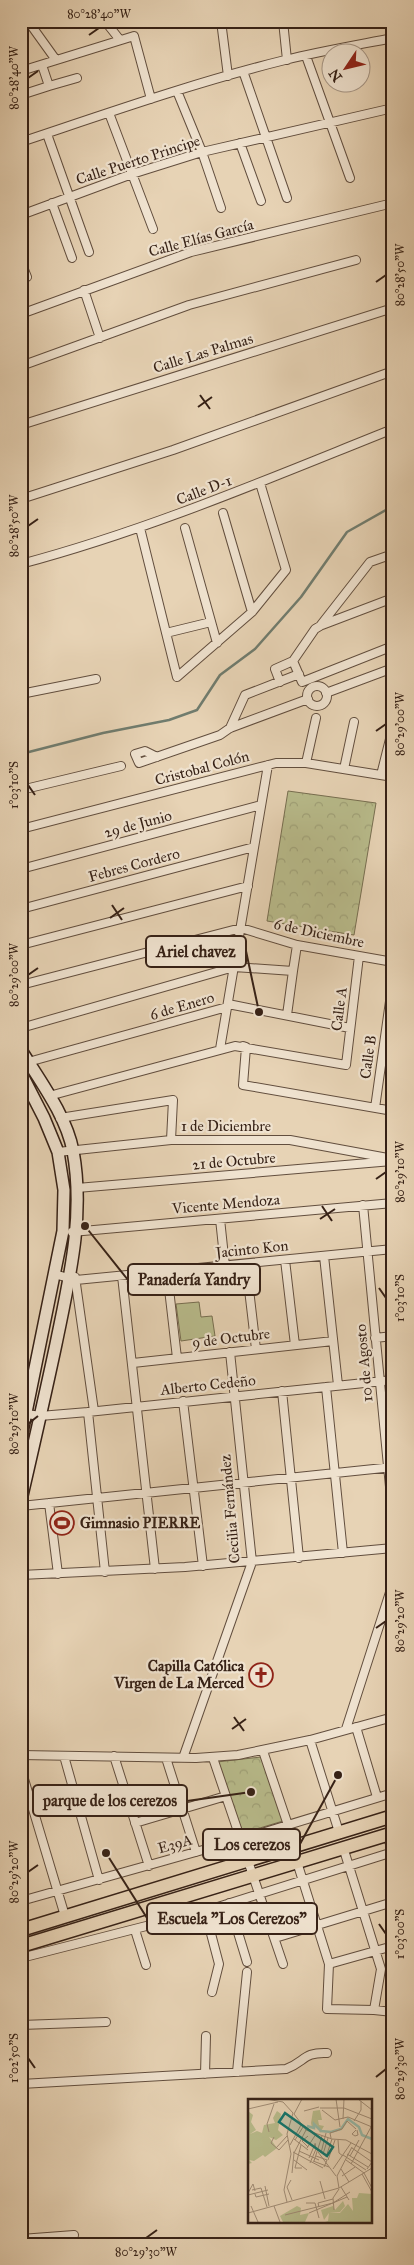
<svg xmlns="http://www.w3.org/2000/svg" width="414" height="2265" font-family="'IM FELL Great Primer',serif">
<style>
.forest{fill:url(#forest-crowns);stroke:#776e50}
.pitch{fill:#b8bb8b;stroke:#776e50}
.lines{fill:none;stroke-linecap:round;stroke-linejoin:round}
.stream{stroke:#707c6e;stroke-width:2.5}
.minor-casing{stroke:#624e3e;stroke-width:10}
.secondary-casing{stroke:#362116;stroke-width:14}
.primary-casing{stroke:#362116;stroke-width:15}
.minor{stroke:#efe2cf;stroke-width:8}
.secondary{stroke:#efe2cf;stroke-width:11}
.primary{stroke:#e7d3b5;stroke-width:12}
.ticks{fill:none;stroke:#362116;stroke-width:2}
.labels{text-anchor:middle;stroke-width:4.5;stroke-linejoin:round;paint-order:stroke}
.street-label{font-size:15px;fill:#362116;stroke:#efe2cf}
.poi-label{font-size:15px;font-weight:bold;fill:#362116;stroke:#efe2cf;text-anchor:start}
.inset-river{fill:none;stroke:#97b9a8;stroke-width:2.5}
.inset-road{fill:none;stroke:#a08c75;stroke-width:1}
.view{fill:#0f766e;fill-opacity:0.15;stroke:#0f766e;stroke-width:2.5}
.inset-edge{fill:none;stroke:#362116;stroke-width:2.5}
.leader{fill:none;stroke:#362116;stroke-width:2}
.callout-dot{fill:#362116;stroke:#efe2cf;stroke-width:2}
.callout{fill:#efe2cf;stroke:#362116;stroke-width:2}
.callout-label{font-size:16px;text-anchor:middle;font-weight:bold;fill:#362116}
.neatline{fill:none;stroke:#362116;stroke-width:2}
.ticks-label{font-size:12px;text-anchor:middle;fill:#362116}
</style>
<defs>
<pattern id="forest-crowns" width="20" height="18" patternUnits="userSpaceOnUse" patternTransform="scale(1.25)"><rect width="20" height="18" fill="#b8bb8b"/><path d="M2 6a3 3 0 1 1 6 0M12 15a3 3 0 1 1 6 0" fill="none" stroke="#9fa077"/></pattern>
</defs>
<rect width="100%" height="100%" fill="#e7d3b5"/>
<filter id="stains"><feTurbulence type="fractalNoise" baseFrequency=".004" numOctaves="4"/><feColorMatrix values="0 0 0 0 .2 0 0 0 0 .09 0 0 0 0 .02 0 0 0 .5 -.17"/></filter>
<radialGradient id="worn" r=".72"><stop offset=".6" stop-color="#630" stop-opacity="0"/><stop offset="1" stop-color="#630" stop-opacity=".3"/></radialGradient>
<path class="forest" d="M288,791l88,12 -22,132 -87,-14z
M261,1757l22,64 -40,12 -26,-71z"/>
<path class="pitch" d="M199,1302l2,15 11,-1 3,20 -34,5 -5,-37z"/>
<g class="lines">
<path class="stream" d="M21,754l82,-21 66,-13 28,-10 23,-35 35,-26 46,-52 46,-65 46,-26"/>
<g class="minor-casing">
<path id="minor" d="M28,21l28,39
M105,21l15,19
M221,21l7,55
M283,21l4,39
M306,56l44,122
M21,71l113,-35 17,63
M243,71l44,127
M49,86l28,-8
M177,91l25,61 19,56
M21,95l28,-9 -7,-21
M109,113l44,116
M47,134l42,118
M21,142c87,-29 175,-60 264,-82 36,-9 72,-15 108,-22
M240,143l21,58
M52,203l20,55
M21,215l111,-41 70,-22 191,-44
M21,262l6,15
M84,290l16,48
M21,314l170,-62 202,-49
M21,366l168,-61 167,-45
M21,425l372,-117
M21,499l152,-49 220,-79
M223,513l29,99
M140,528l37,149 75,-65 34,-42 -26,-87
M185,528l32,115
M21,564c128,-34 249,-86 372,-135
M322,625l71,-27
M166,633l45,-11
M293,661l9,21 91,-36
M280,682l-5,-13 18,-8 22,-32 5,-3 50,-64 23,-8
M307 696a10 10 0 1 1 20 0a10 10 0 1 1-20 0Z
M326,693l67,-25
M21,694l75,-15
M230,728l15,-33 54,-21
M157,757l-12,-6 -10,3 4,9 81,-28 10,-7 78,-29
M306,763l10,-45
M344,769l10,-47
M381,775l12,-48
M21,790l100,-24
M21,829l255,-66h30l87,14
M21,869l240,-64
M21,909l233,-62
M21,945l227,-59
M21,985l220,-57 56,17 96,17
M287,1015l6,-44
M21,1028l213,-61 59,4 4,-26
M243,1046l3,1 -3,38 150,26
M220,1049l48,-284
M21,1064l206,-57 1,-3 122,24
M49,1096l186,-50 111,19 13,-109
M375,1108l18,-128
M60,1118l113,-18 -2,40
M58,1152l113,-12h119l103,19
M77,1188l315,-27
M363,1205l30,313
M220,1219l5,47
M72,1232l321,-29
M324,1256l14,129
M285,1260l10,85
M246,1264l10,85
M167,1272l10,86
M54,1274l22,6 317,-31
M122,1276l33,293
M75,1277l19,134
M375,1338l18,-2
M133,1363l200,-22
M326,1387l17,166
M282,1391l17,167
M183,1401l20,165
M88,1412l17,160
M27,1414l13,2 48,-4 305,-32
M49,1503l9,71
M21,1506l372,-39
M21,1575l164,-8 208,-19
M356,1727l21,70
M346,1729l47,-146
M310,1740l29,92
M263,1751l25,74
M21,1755l175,3 42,-3 72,-15 83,-23
M64,1756l35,124
M114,1756l35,110
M166,1758l30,94
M183,1758l69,-196 -22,-210
M213,1758l70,206
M21,1769l44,147
M135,1823l91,-27
M387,1835l6,18
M343,1847l38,122 -7,41
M297,1862l32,102 -2,45 47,1 19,2
M21,1901l221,-62 151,-46
M229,1903l18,59
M205,1911l14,53 -7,28
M135,1930l11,35
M275,1938l118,-36
M21,1958l184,-47 188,-59
M329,1964l64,-18
M21,2025l85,-3
M237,2072l10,-100
M205,2074l1,-38
M21,2084l265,-15c19,-7 17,-17 41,-16
M21,2239l53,-4"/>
</g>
<g class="secondary-casing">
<path id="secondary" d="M21,1050c19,31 45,65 52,101 12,65 -4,129 -17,193 -11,52 -23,104 -35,156
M21,1073l23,45 14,34 6,38 -1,41 -42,206"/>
</g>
<g class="primary-casing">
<path id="primary" d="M21,1930l372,-114
M21,1946l372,-113"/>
</g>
<use href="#minor" class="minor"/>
<use href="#secondary" class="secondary"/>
<use href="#primary" class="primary"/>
</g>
<path class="ticks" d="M89,35l10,-7M28,78l10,-7M376,282l10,-7M200,395l10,14M198,407l14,-10M28,526l10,-7M376,731l10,-7M28,785l7,10M112,905l10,15M110,918l14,-10M28,975l10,-7M376,1179l10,-7M322,1206l10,15M320,1219l15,-10M379,1288l7,10M28,1424l10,-8M376,1628l10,-7M234,1717l10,14M232,1729l14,-10M28,1872l10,-7M379,1924l7,10M28,2058l7,10M376,2077l10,-8M146,2238l11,-8"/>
<defs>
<g id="stadium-ring" transform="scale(1.25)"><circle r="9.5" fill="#efe2cf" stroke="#8f2418" stroke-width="1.5"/><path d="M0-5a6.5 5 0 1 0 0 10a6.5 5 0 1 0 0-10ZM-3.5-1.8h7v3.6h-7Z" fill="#8f2418"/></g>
<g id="church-ring" transform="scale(1.25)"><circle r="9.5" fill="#efe2cf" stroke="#8f2418" stroke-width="1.5"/><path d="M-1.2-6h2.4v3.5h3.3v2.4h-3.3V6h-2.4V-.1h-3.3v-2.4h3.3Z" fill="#8f2418"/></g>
</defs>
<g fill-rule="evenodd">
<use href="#stadium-ring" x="62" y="1523"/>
<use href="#church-ring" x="261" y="1675"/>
</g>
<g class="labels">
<g class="street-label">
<text transform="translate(138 160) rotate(-18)" y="5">Calle Puerto Principe</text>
<text transform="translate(201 238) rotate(-15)" y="5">Calle Elías García</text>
<text transform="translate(203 353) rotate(-17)" y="5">Calle Las Palmas</text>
<text transform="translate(204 490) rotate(-21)" y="5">Calle D-1</text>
<text transform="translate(202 768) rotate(-15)" y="5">Cristobal Colón</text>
<text transform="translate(138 824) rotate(-15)" y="5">29 de Junio</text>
<text transform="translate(134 865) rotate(-15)" y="5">Febres Cordero</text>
<text transform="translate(319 933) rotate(12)" y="5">6 de Diciembre</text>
<text transform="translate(182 1006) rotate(-16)" y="5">6 de Enero</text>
<text transform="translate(339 1009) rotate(-83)" y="5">Calle A</text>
<text transform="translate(368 1057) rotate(-82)" y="5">Calle B</text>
<text x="226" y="1131">1 de Diciembre</text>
<text transform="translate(234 1161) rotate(-5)" y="5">21 de Octubre</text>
<text transform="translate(226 1204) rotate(-5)" y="5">Vicente Mendoza</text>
<text transform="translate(252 1249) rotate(-6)" y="5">Jacinto Kon</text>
<text transform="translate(231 1338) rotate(-7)" y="5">9 de Octubre</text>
<text transform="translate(364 1363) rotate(-95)" y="5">10 de Agosto</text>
<text transform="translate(208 1385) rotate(-6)" y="5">Alberto Cedeño</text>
<text transform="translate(230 1509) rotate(-95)" y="5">Cecilia Fernández</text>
<text transform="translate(175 1844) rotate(-16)" y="5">E39A</text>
</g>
<g class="poi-label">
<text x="80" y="1528">Gimnasio PIERRE</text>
<text x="244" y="1671" text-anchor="end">Capilla Católica<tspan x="244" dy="17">Virgen de La Merced</tspan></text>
</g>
</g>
<g transform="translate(248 2099)">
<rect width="124" height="124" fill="#e7d3b5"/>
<path d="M72,11l2,10h-4l1,5 5,1 -4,7 -3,-8 -3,-1 -2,4 -1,-5 2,-12zM0,12l5,4 -2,7 5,8 -6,4 7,-3 5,2 2,-8 11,-2 -2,-5 4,-7 4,3 -3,16 5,5 -7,5 -7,-3 8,11 -12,9 -2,-2 -9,6 -5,-1 3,3 -4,1z" fill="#b8bb8b"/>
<path d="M17,38l11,11 -11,8 -9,-15zM111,94l13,1v28h-47l3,-1 1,-8h11l8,-9 5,7 -1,-13h5zM49,107l4,2 -1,7 9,-2 -4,9h-22l-3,-6z" fill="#b8bb8b"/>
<path d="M95,102l2,5 -5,6 -11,1 -5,7 -3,-10 12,-4 2,4z" fill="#b8bb8b"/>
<path class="inset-river" d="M59,27l7,2v-4l7,7 10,1 10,-3 7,-10 11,8 3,8 10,4"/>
<path class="inset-road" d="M18,0l17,3 10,11 -6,21 4,20 -7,36 3,12M54,0l-8,15 12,16 26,9 14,1 26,14M88,0l4,28M110,0l14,11M72,9h24l28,11M0,10l30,-7M74,11l13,10 13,-3 24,10M56,12l15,-4M95,20l1,-20M106,22l7,-11v-9M108,31l-4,4 3,2 3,-1 -1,-5M21,33l-2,-8 7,-20M60,37l-6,5 6,6M26,38l-3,6 8,7 9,-10M83,39l-1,-5 12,-4 5,-8 9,8M46,40l14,11M47,41l8,-13M90,41l1,13 4,3M42,46l11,-20M53,46l-6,23h7M28,49l11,-12M59,49l9,-14M104,49l20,14 -5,7M51,52l20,9M45,53l30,16M70,53l18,24M73,54l5,-20M75,55l5,-16M99,55l21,13M95,56l23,15M68,57l11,4 -3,7M102,57l9,-16M78,58l6,-18M61,59l6,-14M46,61l13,10M80,61l7,-20M98,61l18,13M65,62l16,6M66,62l8,-25M62,64l6,-14 -1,-6M103,65l20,-37M85,70l18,-26M93,70l8,13M44,74l2,-20 12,-23M116,74l8,15M114,75l10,18M94,77l13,-9M43,81l-4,7 5,13M72,82l5,18M17,87l4,20M93,88l8,13M91,89l-2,-12 15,-29M4,91l9,-2 6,19M0,94l5,-9 2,7M7,95l1,3 13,-3M0,96l20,-5M58,104h9l4,15M3,107l7,16M26,107l6,16M71,108l-1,-4 15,-4M86,111l-1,-12 6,-9M0,114l91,-25 33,-20M61,114l38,-16M37,116l48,-12 17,-11"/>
<path class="view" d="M37,14l48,34 -6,9 -48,-34z"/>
<rect width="124" height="124" class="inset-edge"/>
</g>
<path class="leader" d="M259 1012L246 951M85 1226L128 1280M251 1792L187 1801M338 1775L300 1844M106 1853L147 1918"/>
<g class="callout-dot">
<circle cx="259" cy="1012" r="5"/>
<circle cx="85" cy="1226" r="5"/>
<circle cx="251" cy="1792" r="5"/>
<circle cx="338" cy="1775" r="5"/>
<circle cx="106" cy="1853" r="5"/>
</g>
<g class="callout">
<rect x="146" y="936" width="100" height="31" rx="5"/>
<rect x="128" y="1264" width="132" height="31" rx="5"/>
<rect x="33" y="1785" width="154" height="31" rx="5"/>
<rect x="203" y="1829" width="97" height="31" rx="5"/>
<rect x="147" y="1903" width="170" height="31" rx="5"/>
</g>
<g class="callout-label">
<text x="196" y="957">Ariel chavez</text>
<text x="194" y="1285">Panadería Yandry</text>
<text x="110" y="1806">parque de los cerezos</text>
<text x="252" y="1850">Los cerezos</text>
<text x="232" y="1924">Escuela "Los Cerezos"</text>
</g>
<rect width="414" height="2265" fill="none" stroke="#e7d3b5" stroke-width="55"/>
<g transform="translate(346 68) rotate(235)"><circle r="24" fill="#efe2cf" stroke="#a59585"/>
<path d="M0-4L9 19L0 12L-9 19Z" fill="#8f2418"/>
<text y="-8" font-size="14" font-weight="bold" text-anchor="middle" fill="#362116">N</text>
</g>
<rect x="28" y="28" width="358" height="2210" class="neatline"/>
<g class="ticks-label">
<text x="99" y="18">80°28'40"W</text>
<text transform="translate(14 78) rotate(-90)" y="4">80°28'40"W</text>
<text transform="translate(400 275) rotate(-90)" y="4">80°28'50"W</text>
<text transform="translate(14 526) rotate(-90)" y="4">80°28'50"W</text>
<text transform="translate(400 724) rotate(-90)" y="4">80°29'00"W</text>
<text transform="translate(14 785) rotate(-90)" y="4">1°03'10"S</text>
<text transform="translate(14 975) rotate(-90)" y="4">80°29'00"W</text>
<text transform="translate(400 1172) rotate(-90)" y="4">80°29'10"W</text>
<text transform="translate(400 1298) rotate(-90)" y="4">1°03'10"S</text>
<text transform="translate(14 1424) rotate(-90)" y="4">80°29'10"W</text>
<text transform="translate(400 1621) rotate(-90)" y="4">80°29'20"W</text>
<text transform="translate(14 1872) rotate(-90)" y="4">80°29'20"W</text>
<text transform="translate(400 1934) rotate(-90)" y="4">1°03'00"S</text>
<text transform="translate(14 2058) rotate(-90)" y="4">1°02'50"S</text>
<text transform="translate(400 2069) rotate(-90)" y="4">80°29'30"W</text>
<text x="146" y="2256">80°29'30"W</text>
</g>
<rect width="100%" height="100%" filter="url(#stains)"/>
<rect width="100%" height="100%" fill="url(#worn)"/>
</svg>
